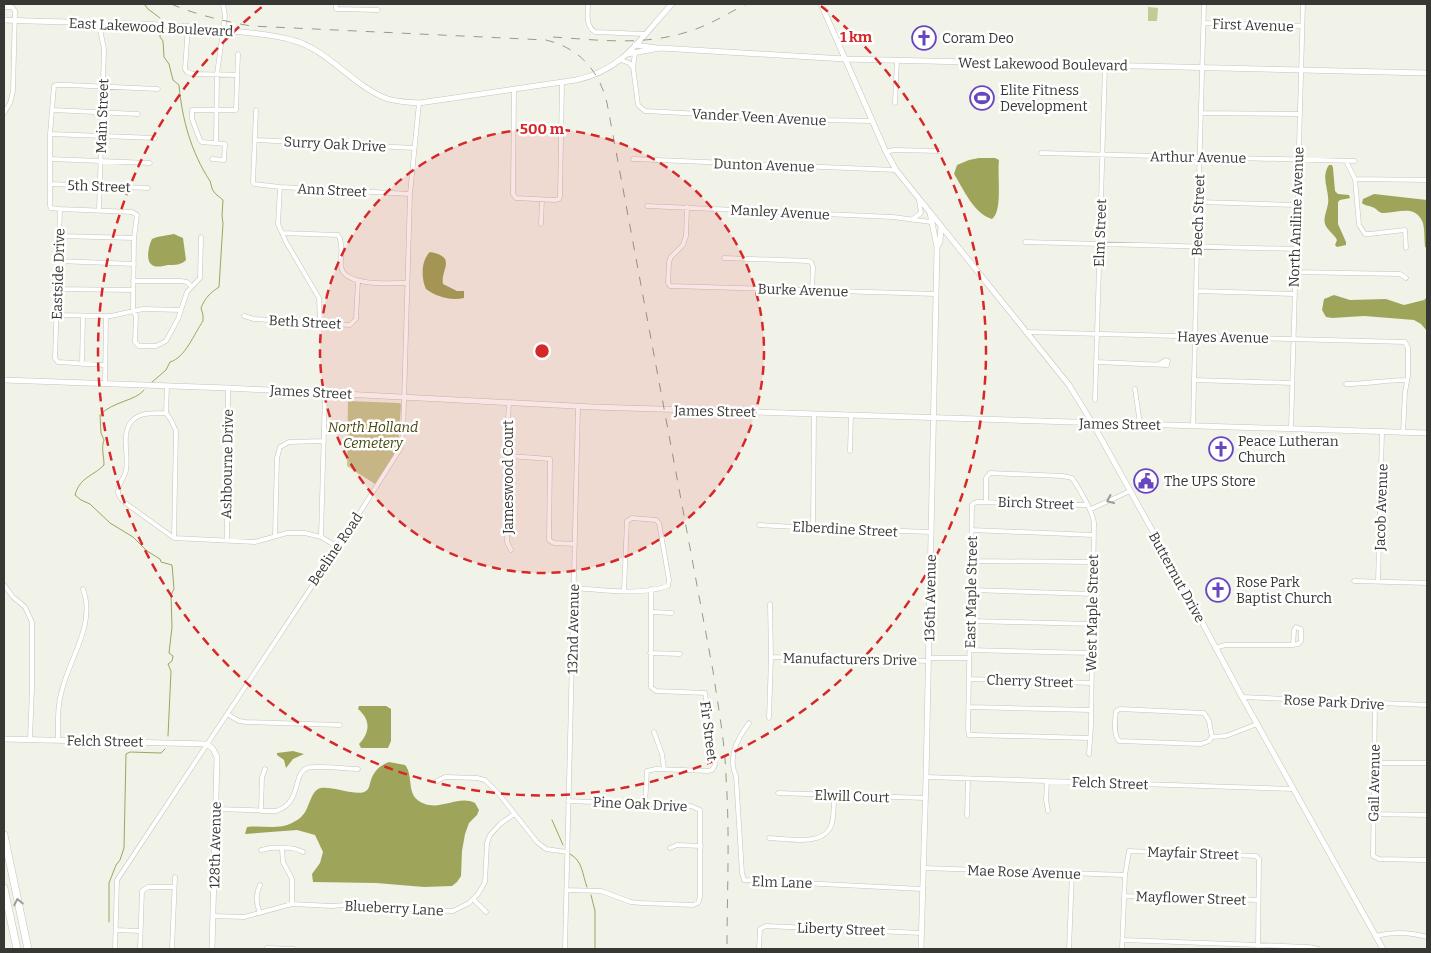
<svg xmlns="http://www.w3.org/2000/svg" width="1431" height="953" font-family="Bitter,serif">
<style>
.green{fill:#c5c992}
.water{fill:#9fa45b}
.lines{fill:none;stroke-linecap:round;stroke-linejoin:round}
.stream{stroke:#9fa45b;stroke-width:1}
.street-casing{stroke:#c3c4b9;stroke-width:5}
.secondary-casing{stroke:#c3c4b9;stroke-width:6}
.highway-casing{stroke:#c3c4b9;stroke-width:8}
.street{stroke:#fff;stroke-width:4}
.secondary{stroke:#fff;stroke-width:5}
.highway{stroke:#fff;stroke-width:7}
.rail{stroke:#989991;stroke-width:1;stroke-dasharray:9 9;stroke-linecap:butt}
.oneway{stroke:#9b9b99}
.ring{fill:none;stroke:#d62828;stroke-width:2.5;stroke-dasharray:9 6}
.labels{text-anchor:middle;stroke-width:5;stroke-linejoin:round;paint-order:stroke}
.street-label{font-size:14px;fill:#373733;stroke:#fff}
.poi-label{font-size:14px;fill:#373733;stroke:#fff;text-anchor:start}
.park-label{font-size:14px;font-style:italic;fill:#45470f;stroke:#fff}
.centre{fill:#d62828;stroke:#fff;stroke-width:2.5}
.ring-label{font-size:15px;text-anchor:middle;font-weight:bold;fill:#d62828;stroke:#fff;stroke-width:5;stroke-linejoin:round;paint-order:stroke}
</style>
<rect width="100%" height="100%" fill="#f2f3e8"/>
<path class="green" d="M1148,7l10,1 -1,13h-9z
M348,401l51,2 2,1 -2,31 -3,17 -21,32 -28,-18z"/>
<path class="water" d="M979,158h16l4,2c-2,15 4,51 -7,59 -18,-5 -28,-29 -38,-45l3,-9 12,-5z
M1329,165h3l1,3 2,23 3,3 11,1 1,3 -10,2 -2,2v22l8,18v3l-9,2 -2,-2 2,-5c-3,-6 -10,-10 -12,-16 -2,-6 2,-14 3,-20 2,-14 -8,-26 1,-39z
M1374,194l53,6v48l-2,-1c-1,-8 0,-16 -2,-24 -8,-20 -26,-9 -41,-10 -4,-1 -6,-5 -10,-6 -4,-2 -7,-1 -10,-4l1,-4z
M174,234l9,4 3,22c-5,5 -11,5 -18,5 -5,1 -12,3 -16,0 -7,-4 -3,-20 0,-26l5,-2z
M430,252c28,5 10,18 13,32l14,7h7v7c-13,3 -27,-1 -38,-9 -5,-10 -5,-29 4,-37z
M1334,295l16,5 36,-1 18,6 20,-5 3,-3v34l-6,-7 -7,-4 -50,-4 -32,2 -6,-1 -4,-7 2,-11z
M359,706h27l5,3v32l-3,7h-27l-2,-4c11,-12 12,-24 -1,-35z
M293,751l11,3 -11,5 -7,9 -2,-8 -7,-5v-2z
M389,762l16,3c10,12 -1,32 20,39 17,6 34,-9 50,-1l4,7 -2,5 -8,8 -4,11 -3,17 -1,25 -4,6 -5,4 -28,1 -48,-4 -63,-1 -1,-8 8,-11 3,-11 -8,-17 -18,-5 -52,4 2,-7c15,-2 31,3 45,-4 3,-2 8,-4 10,-7 8,-7 8,-26 19,-28 12,-2 37,9 45,3 4,-3 3,-6 5,-11 3,-9 8,-14 18,-18z"/>
<g class="lines">
<path class="stream" d="M144,4l4,5 12,9
M151,383l15,-13 4,-8c15,-4 24,-28 33,-41v-6l-2,-7c4,-10 9,-15 18,-21l4,-64 -1,-7 1,-16c-3,-3 -7,-5 -9,-8 -2,-2 -3,-8 -4,-11 -19,-29 -28,-62 -31,-96l-6,-5 -4,-16 -5,-7 -1,-16 -3,-4v-5
M144,390c-8,11 -31,11 -44,25l1,18 3,7c-3,9 0,15 0,25 -12,12 -24,12 -29,30l6,5 9,4 20,19 23,14 14,14 13,8 1,3 11,3 2,24 -3,6 1,32 -3,26 4,3 -1,5 -4,3 3,7 -3,65
M552,820l11,25
M570,854c13,7 12,20 17,33
M591,895l4,16v38
M109,922v-39l7,-18 4,-5 4,-12 2,-94 4,-2 31,1 4,-4"/>
<g class="street-casing">
<path id="street" d="M336,4v5l42,1
M588,4c0,11 -3,21 7,28l50,2
M4,7h8l3,4 -2,80 -3,12 -6,10
M1204,23l98,3
M99,24l5,25 -5,161
M188,26l-3,43 2,3 6,2 44,1
M635,53l-2,14 5,38 7,6 172,9 55,1
M621,60l8,3 4,4
M158,89l-90,-4h-12l-2,1 -4,48v72l1,2 9,1 72,3 5,3 -3,23 -1,72 3,6 -1,26 4,4h17l10,-5 12,-22 9,-27 13,-14 1,-41
M514,89l-1,105 3,4 39,2 4,-1 1,-3 2,-114
M895,103l2,-43
M52,110l86,4
M256,110l-3,72 1,2 26,3 130,7
M1201,113l98,1
M50,134l105,4
M256,140l159,8
M216,142l1,-68 8,-58 -2,-12
M886,152l8,-2 46,1
M1041,153l314,8
M50,159l100,4
M212,159l12,1 1,-16 -23,-2 -2,-2 -8,-21v-9h44l2,-56
M633,159l263,11
M1346,161l9,18 4,46 6,9h5l35,-4 1,18
M1355,179l72,1
M50,184l98,4
M280,187l-2,37 8,18 33,56 1,25
M1199,202l98,3
M647,206l246,11 38,5
M687,207l-1,29 -3,9 -12,12 -2,5 -1,21 2,3 266,8
M60,209l-5,149 3,4 46,3
M914,218l7,-5 -2,-13
M541,224l1,-24
M282,233l56,2c6,8 2,21 3,31 2,21 51,17 66,17
M59,236l75,2
M1025,242l271,7
M724,258l84,3 3,1 2,5 -1,24
M58,261l76,3
M1295,272l105,2 6,4
M133,281h48l6,1 4,4
M58,289l75,1
M1196,291l98,3
M57,315l54,1 32,-7 38,1
M244,316l10,3 96,6 6,-6 2,-38
M1026,332l379,10 3,6v28l-3,16 -2,41
M1096,362l71,3 1,-4 -2,-1 -7,4
M82,364l1,-48
M1194,380l98,3
M105,384l1,-68
M1346,384c21,0 40,-4 61,-4
M1135,389l5,35
M1095,400l10,-334
M509,403l-1,17 2,21 -3,101 4,8
M166,413c-11,1 -24,-2 -33,7 -13,12 -4,34 -7,50 -1,7 -8,14 -8,22 0,4 3,7 6,10l50,36 81,4 32,-9h18l16,4 17,10
M166,413l5,7 5,11 -2,107
M166,413l1,-27
M1193,426l4,-179 7,-243
M1291,429l12,-425
M850,451l1,-36
M510,456l40,3 -1,81 5,3 21,1
M986,502v-24l4,-5 73,3 9,2c7,10 21,34 22,45l-3,203 -2,28
M1086,505l-108,-3 -4,1 -2,2 -4,223 1,7h4l116,3
M1091,509l39,-18
M759,525l57,3 115,4
M813,528l1,-114
M972,530l121,5
M275,536l2,-78 3,-11 9,-5 35,-1
M321,537l4,-144
M227,541l1,-153
M971,561l121,1
M1354,581l73,2
M1378,582l4,-150
M4,585l9,12 12,10 7,15v66l-2,51
M574,588c29,2 65,8 94,-2l1,-6 -10,-57 -3,-3 -24,-2 -5,3 -3,69
M971,590l122,4
M652,612l20,1
M971,621l121,3
M1296,627l5,2v12l-3,3 -5,1 1,-15z
M1215,648l10,-3h68
M970,650l121,3
M650,653l30,1
M771,657l157,4
M928,658h41
M969,679l122,4
M1242,697l185,8
M1375,704l-2,152 6,3 48,1
M969,707l121,3
M1120,709l84,4 5,8 3,16 -3,4 -8,3 -82,-3c-6,-7 -4,-21 -3,-30z
M227,714l12,7 7,1 94,3
M769,718l2,-61 -1,-53
M749,723c-11,15 -22,34 -13,53l6,97 2,7 178,9
M654,732l8,22 2,15
M1212,737l14,-1 31,-12
M58,740c0,-17 -1,-34 4,-50 8,-33 34,-66 21,-101
M1374,763h53
M926,777l367,12
M437,781l8,-4 32,1 8,2 13,13 39,49 9,7 21,3
M1047,781l-1,19 2,11
M778,793l147,5
M645,804l2,-33 9,-2 52,2 4,-1 3,-5 -10,-72 -49,-2 -5,-4v-98
M216,809l60,2c26,-8 16,-36 31,-43 9,-3 39,1 51,1
M261,811l1,-34 3,-8
M1373,814l54,1
M967,816l1,-37
M769,838c19,1 57,9 63,-15 2,-9 2,-19 2,-28
M670,848l7,-3 24,1
M282,849l1,13 9,17v25
M261,850c11,-3 32,-4 42,2
M923,868l202,7
M260,885c-5,10 -4,19 0,28
M567,890l34,1 30,11 10,1 52,2 5,-2 2,-6v-87l-9,-4 -123,-5
M1124,896l134,4
M474,900l12,12
M213,916l31,1 48,-13 40,2 25,-2 65,6 31,1 16,-8 9,-9 7,-12 2,-39 3,-8 10,-11 14,-10
M116,930l24,1
M1376,936c18,-5 33,-4 51,1
M1123,940l186,7 9,2
M267,948l27,1
M115,949l2,-69 221,-333 62,-98 3,-16 1,-31 6,-208 9,-91
M140,949l2,-58 6,-4h26
M172,949l3,-72
M565,949l13,-542
M759,949l1,-20 6,-3 155,7
M1069,949l3,-76
M1122,949l3,-74 4,-24 127,5 3,3 -1,87"/>
</g>
<g class="secondary-casing">
<path id="secondary" d="M821,4l65,148 10,18 173,215 24,39 84,151 65,122 141,252
M4,20c75,3 152,2 228,11 20,2 40,3 60,9 35,9 59,44 93,58 11,4 22,4 34,5l157,-23c48,-10 65,-43 96,-76
M635,45l22,3
M627,54l33,-6 185,11 582,14
M937,247l3,-5 1,-16
M4,380l224,8 365,19 834,26
M4,739l203,5 6,5 4,8 -5,192
M921,949l5,-172 11,-530 -7,-34"/>
</g>
<g class="highway-casing">
<path id="highway" d="M4,835l24,114
M4,888l13,61"/>
</g>
<use href="#street" class="street"/>
<use href="#secondary" class="secondary"/>
<use href="#highway" class="highway"/>
<path class="rail" d="M171,4c26,11 52,17 80,22l295,14c33,8 53,30 61,63l106,568c5,35 12,71 13,106 4,57 1,115 1,172
M553,37c45,3 90,9 134,-5 21,-6 40,-18 59,-28"/>
</g>
<defs><path id="oneway-chevron" d="M-2-3.5L2.5 0L-2 3.5" fill="none" stroke-width="1.6" stroke-linecap="round" stroke-linejoin="round" transform="scale(1.25)"/></defs>
<g class="oneway">
<use href="#oneway-chevron" transform="translate(1110 500) rotate(155)"/>
<use href="#oneway-chevron" transform="translate(18 902) rotate(-102)"/>
</g>
<circle cx="542" cy="351" r="222" fill="#d62828" fill-opacity=".12"/>
<g class="ring">
<circle cx="542" cy="351" r="222"/>
<path d="M821 6A444 444 0 1 1 263 6"/>
</g>
<defs>
<g id="church-ring" transform="scale(1.25)"><circle r="9.5" fill="#fff" stroke="#6946bf" stroke-width="1.5"/><path d="M-1.2-6h2.4v3.5h3.3v2.4h-3.3V6h-2.4V-.1h-3.3v-2.4h3.3Z" fill="#6946bf"/></g>
<g id="stadium-ring" transform="scale(1.25)"><circle r="9.5" fill="#fff" stroke="#6946bf" stroke-width="1.5"/><path d="M0-5a6.5 5 0 1 0 0 10a6.5 5 0 1 0 0-10ZM-3.5-1.8h7v3.6h-7Z" fill="#6946bf"/></g>
<g id="civic-ring" transform="scale(1.25)"><circle r="9.5" fill="#fff" stroke="#6946bf" stroke-width="1.5"/><path d="M-.6-6.5H3V-4.5H.6V-3L4-1V1h2V6H-6V1h2V-1L-.6-3ZM-1.2 2.5V6h2.4V2.5Z" fill="#6946bf"/></g>
</defs>
<g fill-rule="evenodd">
<use href="#church-ring" x="924" y="38"/>
<use href="#stadium-ring" x="982" y="98"/>
<use href="#church-ring" x="1221" y="449"/>
<use href="#civic-ring" x="1146" y="481"/>
<use href="#church-ring" x="1218" y="590"/>
</g>
<g class="labels">
<g class="street-label">
<text transform="translate(1253 25) rotate(2)" y="5">First Avenue</text>
<text transform="translate(151 27) rotate(3)" y="5">East Lakewood Boulevard</text>
<text transform="translate(1043 64) rotate(1)" y="5">West Lakewood Boulevard</text>
<text transform="translate(102 116) rotate(-88)" y="5">Main Street</text>
<text transform="translate(759 117) rotate(3)" y="5">Vander Veen Avenue</text>
<text transform="translate(335 144) rotate(3)" y="5">Surry Oak Drive</text>
<text transform="translate(1198 157) rotate(1)" y="5">Arthur Avenue</text>
<text transform="translate(764 165) rotate(2)" y="5">Dunton Avenue</text>
<text transform="translate(99 186) rotate(2)" y="5">5th Street</text>
<text transform="translate(332 190) rotate(3)" y="5">Ann Street</text>
<text transform="translate(780 212) rotate(3)" y="5">Manley Avenue</text>
<text transform="translate(1198 215) rotate(-88)" y="5">Beech Street</text>
<text transform="translate(1296 217) rotate(-88)" y="5">North Aniline Avenue</text>
<text transform="translate(1100 233) rotate(-88)" y="5">Elm Street</text>
<text transform="translate(58 274) rotate(-88)" y="5">Eastside Drive</text>
<text transform="translate(803 290) rotate(2)" y="5">Burke Avenue</text>
<text transform="translate(305 322) rotate(3)" y="5">Beth Street</text>
<text transform="translate(1223 337) rotate(1)" y="5">Hayes Avenue</text>
<text transform="translate(311 392) rotate(3)" y="5">James Street</text>
<text transform="translate(715 411) rotate(1)" y="5">James Street</text>
<text transform="translate(1120 424) rotate(1)" y="5">James Street</text>
<text transform="translate(227 464) rotate(-89)" y="5">Ashbourne Drive</text>
<text transform="translate(508 477) rotate(-90)" y="5">Jameswood Court</text>
<text transform="translate(1036 503) rotate(2)" y="5">Birch Street</text>
<text transform="translate(1381 507) rotate(-88)" y="5">Jacob Avenue</text>
<text transform="translate(845 529) rotate(3)" y="5">Elberdine Street</text>
<text transform="translate(335 549) rotate(-56)" y="5">Beeline Road</text>
<text transform="translate(1177 577) rotate(61)" y="5">Butternut Drive</text>
<text transform="translate(971 592) rotate(-89)" y="5">East Maple Street</text>
<text transform="translate(930 598) rotate(-89)" y="5">136th Avenue</text>
<text transform="translate(1092 613) rotate(-89)" y="5">West Maple Street</text>
<text transform="translate(573 629) rotate(-89)" y="5">132nd Avenue</text>
<text transform="translate(850 659) rotate(1)" y="5">Manufacturers Drive</text>
<text transform="translate(1030 681) rotate(2)" y="5">Cherry Street</text>
<text transform="translate(1334 702) rotate(3)" y="5">Rose Park Drive</text>
<text transform="translate(709 731) rotate(83)" y="5">Fir Street</text>
<text transform="translate(105 741) rotate(1)" y="5">Felch Street</text>
<text transform="translate(1110 783) rotate(2)" y="5">Felch Street</text>
<text transform="translate(1374 783) rotate(-89)" y="5">Gail Avenue</text>
<text transform="translate(852 796) rotate(2)" y="5">Elwill Court</text>
<text transform="translate(640 804) rotate(3)" y="5">Pine Oak Drive</text>
<text transform="translate(215 845) rotate(-89)" y="5">128th Avenue</text>
<text transform="translate(1193 853) rotate(2)" y="5">Mayfair Street</text>
<text transform="translate(1024 872) rotate(2)" y="5">Mae Rose Avenue</text>
<text transform="translate(782 882) rotate(2)" y="5">Elm Lane</text>
<text transform="translate(1191 898) rotate(2)" y="5">Mayflower Street</text>
<text transform="translate(394 908) rotate(3)" y="5">Blueberry Lane</text>
<text transform="translate(841 929) rotate(2)" y="5">Liberty Street</text>
</g>
<g class="poi-label">
<text x="942" y="43">Coram Deo</text>
<text x="1000" y="95">Elite Fitness<tspan x="1000" dy="16">Development</tspan></text>
<text x="1238" y="446">Peace Lutheran<tspan x="1238" dy="16">Church</tspan></text>
<text x="1164" y="486">The UPS Store</text>
<text x="1236" y="587">Rose Park<tspan x="1236" dy="16">Baptist Church</tspan></text>
</g>
<g class="park-label">
<text x="373" y="432">North Holland<tspan x="373" dy="16">Cemetery</tspan></text>
</g>
</g>
<circle cx="542" cy="351" r="8" class="centre"/>
<g class="ring-label">
<text x="856" y="42">1 km</text>
<text x="542" y="134">500 m</text>
</g>
<rect width="1431" height="953" fill="none" stroke="#373733" stroke-width="10"/>
</svg>
